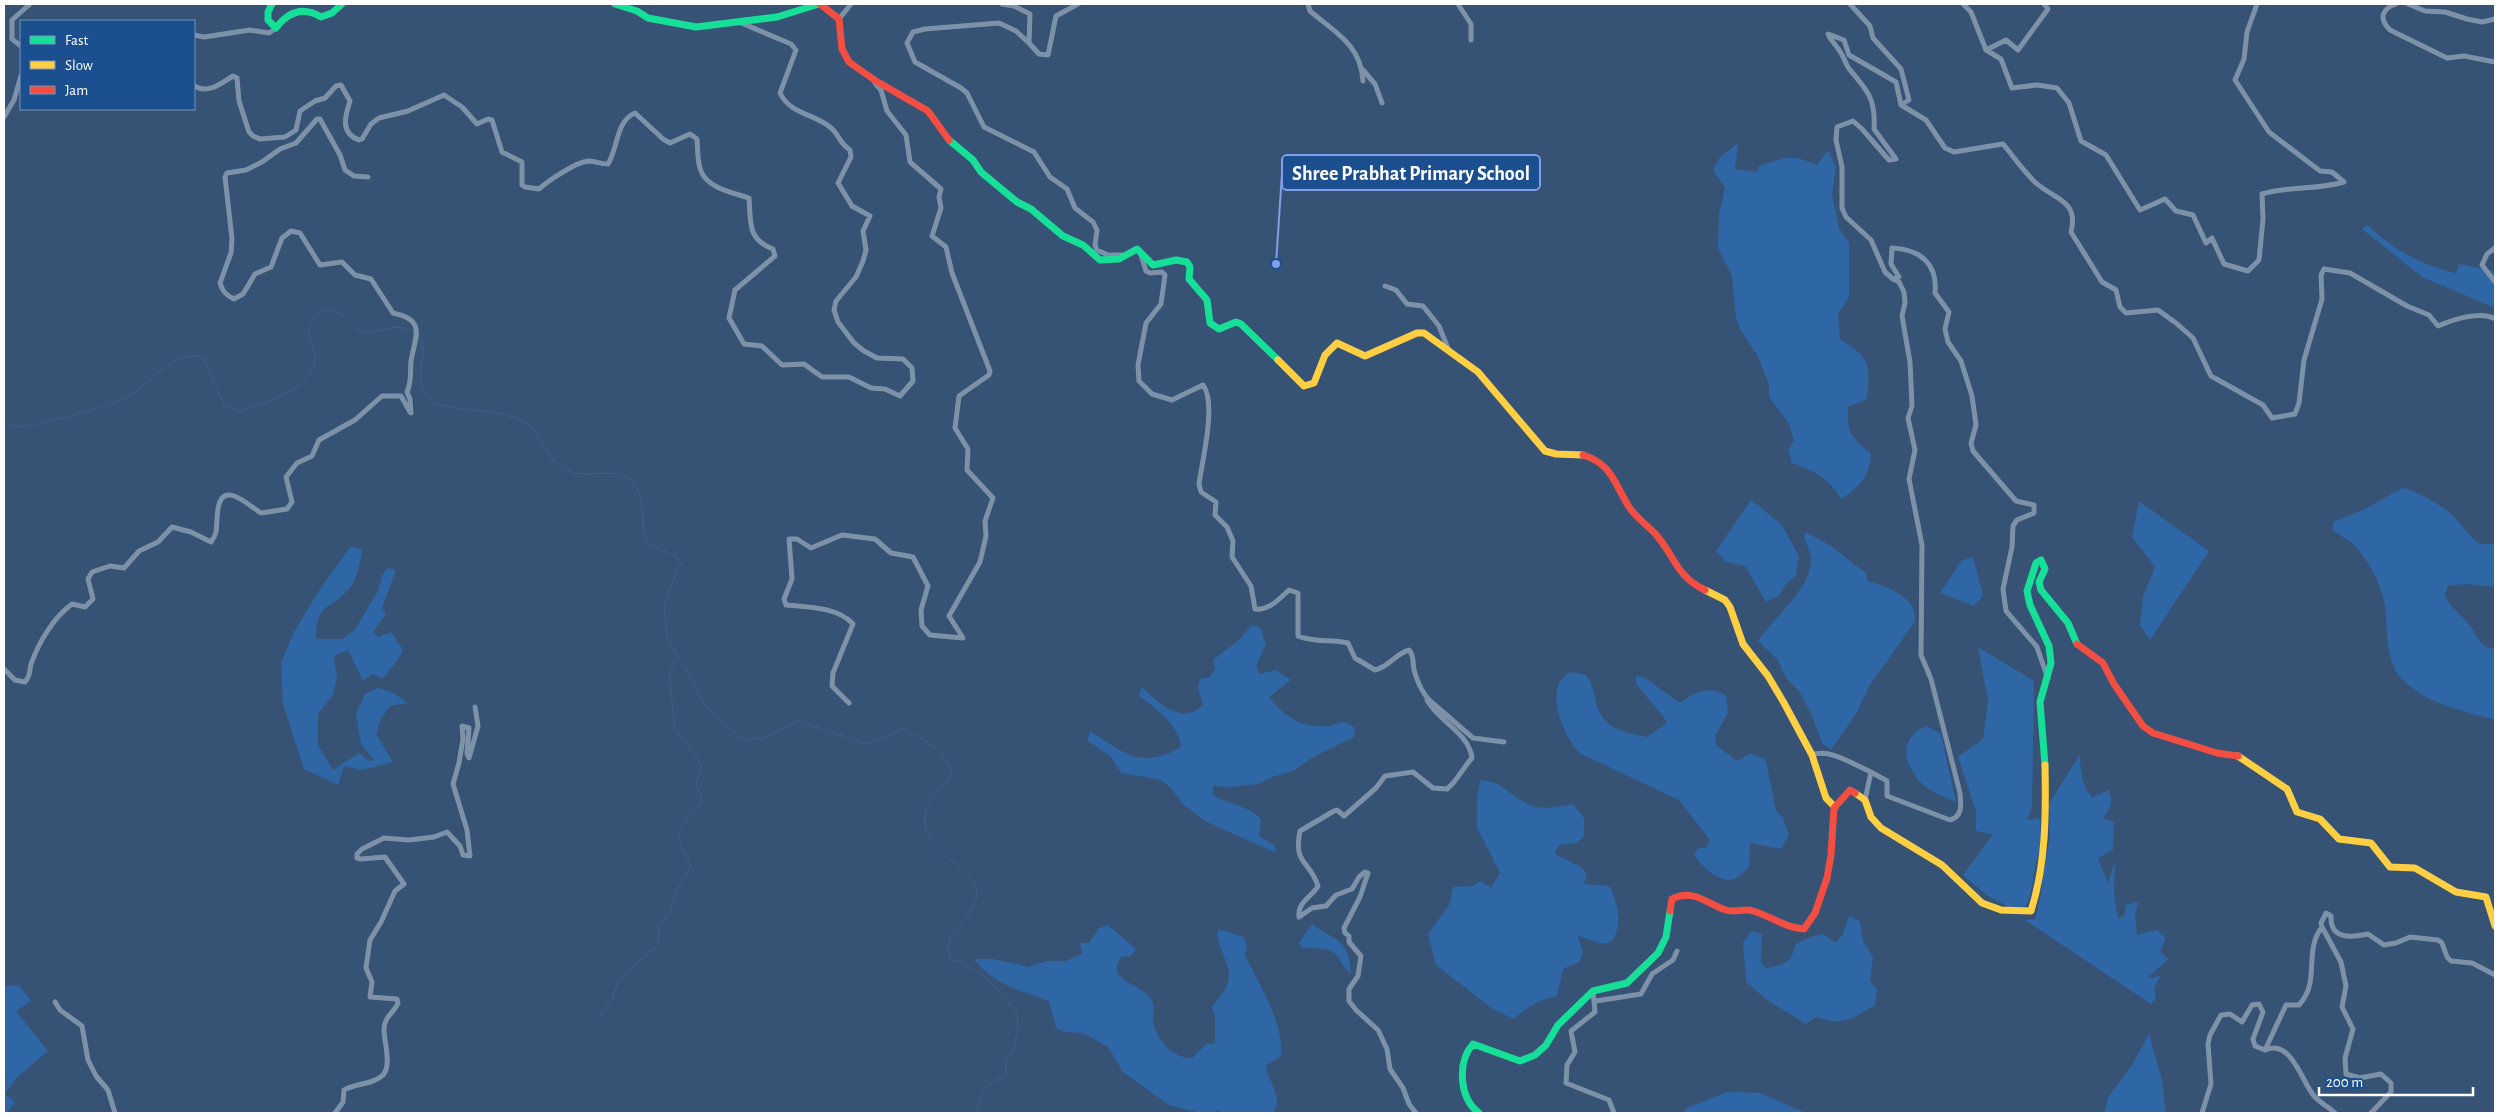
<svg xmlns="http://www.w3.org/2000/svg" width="2499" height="1117" font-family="'Alegreya Sans',sans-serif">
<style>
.green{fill:#2f66a5}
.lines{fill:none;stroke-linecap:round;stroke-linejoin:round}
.stream{stroke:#3b618d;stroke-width:1}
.street{stroke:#7d92a8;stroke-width:5}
.fast{stroke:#16e098;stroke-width:7}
.slow{stroke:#ffcf43;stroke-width:7}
.jam{stroke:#f24e42;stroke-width:7}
.leader{fill:none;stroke:#839eea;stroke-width:2}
.callout-dot{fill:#839eea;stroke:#1b4f8f;stroke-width:2}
.callout{fill:#1b4f8f;stroke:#839eea;stroke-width:2}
.callout-label{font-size:20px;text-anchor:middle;font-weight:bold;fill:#fff}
</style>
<rect width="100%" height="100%" fill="#365274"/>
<path class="green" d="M1738,143l-3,26 22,3 2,-6c27,-8 31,-13 58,-1l11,-15 8,17 -4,27 7,34 10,15v54l-11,17 2,25c31,20 30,24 27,60l-19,8c-2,24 4,32 23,46 0,22 -12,35 -30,46 -11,-20 -28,-29 -49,-36l-4,-13 6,-10 -6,-18 -19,-25v-13l-12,-29 -17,-26 -4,-11 -4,-42 -14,-28 1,-34 6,-26 -12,-18 7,-13z
M2367,225c29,26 52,39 89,48l3,-9 36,7v37l-73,-31 -60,-48z
M2402,488c15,3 36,15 48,25 14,11 23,38 45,30v44l-30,-3 -17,2 -3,8 3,8 23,25 9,15 7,5 8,1v72c-31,-9 -65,-15 -90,-38 -21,-19 -17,-51 -20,-76 -3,-20 -16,-45 -30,-60 -6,-6 -15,-11 -22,-15v-9l32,-13z
M1751,500l30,24 6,10 12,22 -3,20 -10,8 -6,11 -14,7 -21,-36 -19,-4 -10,-11z
M2139,501l70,50 -59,89 -10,-15 3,-28 12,-30 -23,-30z
M1806,532l22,12 38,29 2,8c19,5 53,18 46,42l-44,62 -14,29 -25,36 -9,-7 -10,-27 -13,-25 -13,-13 -9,-19 -19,-18c15,-23 53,-52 53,-81 0,-7 -5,-16 -7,-23z
M350,547l12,2c-2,13 -4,30 -14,41 -18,21 -32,12 -32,49h26l12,-8 24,-40 4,-15 5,-8 9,2 -14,38 4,6 -13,18 5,5 13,-5 12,18 -8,14 -13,15 -9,-5 -10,7 -15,-31 -14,6 3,23 -5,17 -14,18v31l15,25 26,-17 10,8 5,-1 -13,-16 -5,-31 9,-19 13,-6 16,5 13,10 -17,3 -9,13 -5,15 17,28 -31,8 -18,-4 -6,19 -34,-16 -21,-65 -2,-42 13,-30 26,-43z
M1973,557l10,39 -9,10 -34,-13 21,-32z
M1251,625l9,2 6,18 -10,21 3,8 17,-4 15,10 -22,17c15,17 26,28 50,29 3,0 8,1 11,0 14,-4 11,-7 25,2l-1,9 -39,19 -22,15 -18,5 -17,8 -27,3 -18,-1v9c15,9 36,11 48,24l-2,17 15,9 2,8 -69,-31 -23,-17 -17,-21 -9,-5 -37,-6 -10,-16 -24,-17 3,-9c35,22 50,39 91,16 -3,-23 -24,-38 -42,-51l3,-9c16,16 41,39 61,18l-5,-17 2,-9 10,-2 5,-8 -2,-9 27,-21z
M1978,647l56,34 -2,127 -5,12 12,-2c4,18 0,33 -4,50 -3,14 -3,26 -9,38l-10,5 -28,-15 -25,-21 30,-41 -17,-3v-20l-18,-54 25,-18 5,-38z
M1570,672l16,3c6,8 8,17 10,27 7,28 25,29 51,35l20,-14 -4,-7 -27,-32v-8l9,2 35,25c14,-11 28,-18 46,-8l2,18 -13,23 1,9 21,16 14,-8 15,7 10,51 7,7 6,17 -8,14 -31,-6 -1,24c-4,4 -8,9 -13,11 -14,8 -35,-12 -42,-23l4,-7h8l4,-8 -31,-40 -100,-47c-16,-18 -37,-65 -9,-81z
M1926,726l15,8 15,68c-11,-5 -27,-11 -35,-19 -18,-20 -23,-44 5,-57z
M2080,754c0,14 2,32 12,43l17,-7c4,13 2,18 -6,29l11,3 -1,28 -15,8 10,25 7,-23 -1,34 4,24 7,-3v-10l13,-3 -3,14 2,19 20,-5 9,8 -6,14 9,7 -22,19 14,-2 -7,12 2,10 -5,6 -126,-84 10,-1 6,-24v-9l9,-50 -1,-32z
M1480,780c26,3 25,12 46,23 13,8 33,4 47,1l11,14v18l-7,7 -18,2 -4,9 26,13 6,7 -3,10c10,2 17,-1 26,3 8,16 13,38 2,54l-9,3 -25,-8 5,17 -4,9 -16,7 -6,27c-17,4 -30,11 -43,23l-20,-9 -58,-45 -8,-31 21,-29 4,-18 19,-1 9,-5 10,7 9,-15 -23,-45v-28z
M1849,916l11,5 3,19 10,18 -3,23 7,9 -2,15c-24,14 -31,22 -59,12l-10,7 -39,-24 -21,-18 -3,-40 9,-11 10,3 -1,29 5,5c20,-4 24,-4 30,-24l14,-7 13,-3 13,9 7,-9z
M1312,924c24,18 37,14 39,49 -8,-5 -8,-9 -13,-16 -6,-10 -24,-9 -35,-9l-4,-5z
M1108,925l28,24 -5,7 -10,1c-16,24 19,26 30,42 6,10 0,17 3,26 5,18 20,33 38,33l14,-14 9,-1v-27l-3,-9c6,-8 18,-21 17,-32 0,-16 -14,-29 -11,-46l26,8 3,9 -2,9c14,30 39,67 36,101l-15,10c3,17 18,33 7,47h-50l-3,-2 -20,2 -31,-8 -46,-33 -15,-25 -25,-14 -19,-1 -8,-4 -7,-27c-27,-9 -58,-18 -75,-42h19l36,8 17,-6h19l17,-7 -2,-11h9l10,-15z
M19,985l12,16 -15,10 32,40 -30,25 -13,18 10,8 -8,11h-3v-127z
M2149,1034l13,46 4,33h-62l4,-16 24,-32z
M1727,1092l33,1 46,20h-123l4,-5z"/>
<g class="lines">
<path class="stream" d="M419,335c10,16 -3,35 3,53 2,5 7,10 9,14 31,11 64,5 93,20 22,11 16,37 45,49 19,8 45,-5 63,10 13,11 9,46 15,62l29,13 5,8 -12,26 -5,18 4,33 18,28 17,34 35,33 7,4 20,-2 33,-17 69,23 37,-15c21,11 39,20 48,43 -7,16 -23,23 -27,41 -7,39 53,54 52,80 -2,32 -40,35 -26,67l11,2 25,16 30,34 1,16 -5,23 -7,10v13c-6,4 -15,8 -20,14 -7,7 -5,19 -12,25
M4,421c4,2 9,6 14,6 15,0 98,-22 110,-30 23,-14 45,-47 75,-40l21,48 15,7c24,-9 65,-19 75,-47 7,-18 -15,-28 1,-47 4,-5 9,-8 16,-8 13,1 18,18 31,21 18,5 31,-11 51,1
M597,1019l15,-19 5,-15 11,-15 30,-24 1,-20 8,-9 13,-32 11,-19c-3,-10 -12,-19 -12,-29 -1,-17 20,-24 23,-39l-6,-13 6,-20 -27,-36 -6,-57 9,-15"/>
<path class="street" d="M1002,4l12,2 16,8 -1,29 10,11 9,1 8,-39 22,-12
M1308,4l2,7c26,22 51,34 53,70
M1458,4l13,20v16
M1850,4l20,22 3,12 28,31 8,31 -8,5
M1963,4l8,8 15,38 15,9 11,29 25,-3 20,3 12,15 12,38 25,14 34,55 25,-11 11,12 17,4 13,28 6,-5 12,26 24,7 11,-11 4,-41 -1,-25c27,-8 55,-4 82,-12l-12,-10 -12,-1 -51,-39 -34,-52 9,-21 3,-27 10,-28
M2396,4c-15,5 -17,15 -6,26l57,28 17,-2 31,6
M2408,4l17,7 20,1 22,7 15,3 13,-3
M839,19l12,-15
M194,35l10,2 46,-7 19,3 7,-5
M12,39v-19l18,-16
M12,39l9,7
M1029,43l-13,-12 -17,-8 -74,6 -12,3 -6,11 8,19 46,26 6,5 17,34 50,25 16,25 17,12 8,19 18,14 4,8 -2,15 2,5 11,5h17
M1986,50l20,-10 12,10 30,-41 -4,-5
M1363,70l12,14 7,19
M194,86c15,8 26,-2 39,-10l4,2 2,23 10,31 4,4 7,3 25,-2 11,-7 4,-19 15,-10 10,-3 11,-12 5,-1 9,16c-5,15 -10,32 9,39l3,-1 9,-15 8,-6 29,-7 36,-16 18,12 15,17 11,-5 4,1 10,32 20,10v23l3,2 14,2c9,-8 37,-27 49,-28 6,0 13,3 20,3 10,-16 8,-43 27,-51l28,26 7,4 20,-9 7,5c1,10 0,23 4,32 6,17 33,22 48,27 2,25 -2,41 24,51l2,7 -40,34 -6,28 15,26 18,2 20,19 22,-1 18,13h27l22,11 14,1 15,7 13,-15 -1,-13 -9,-9 -26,-1 -13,-7 -10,-8 -16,-21 -4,-12 2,-9 20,-24 7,-16 3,-11 -3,-19 7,-15 -18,-10 -14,-23 13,-26 -1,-7c-11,-7 -11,-16 -20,-23 -17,-14 -39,-12 -50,-34l16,-43 -5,-6 -52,-22
M1901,105l-5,-23 -47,-27 -5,-15 -16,-6c3,7 7,10 11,16 5,6 6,14 11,20 18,21 26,30 24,59l22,30 -7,1 -27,-31 -9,-8 -16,6 -1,13 6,27v41l4,9 25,23 14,32 8,7 6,-2 -8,-13 1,-16c28,1 46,16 43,45l14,19 -4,17 3,13 13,19 11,35 4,29 -5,18 2,8 43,50 18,4v8l-17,7 -4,6 -1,21 -9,42 3,22 31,36 11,32
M1901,105l25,15 19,28 9,4 49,-8c11,13 21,28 33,39 19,17 43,17 35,49l31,50 14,8 4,17 6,6 32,-3 18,13 17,15 18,38 52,29 9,13 23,-4 4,-11 5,-43 18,-61 -1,-24 3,-6 26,4 57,33 22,9 9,11c14,-6 43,-16 57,-7
M4,117l10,-17 7,-24
M368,177l-14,-1 -9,-6 -5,-15 -20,-36h-3l-21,24 -16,6 -18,13 -16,8 -19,3 -2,4 7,62 -1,14 -11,30c3,9 6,12 14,16l9,-5 12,-20 16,-7 11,-29 9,-7 9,2 20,32 22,-3 13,13 16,4 22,34c34,7 22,24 18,48 -1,11 1,20 -4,31l3,7 1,14
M2495,248l-8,6 -5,11 13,17
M1140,252l6,19 4,2 12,-1 3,3 -4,29 -15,19 -8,42 1,16 13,13 20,6 31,-15c14,18 -1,76 -4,99l2,8 15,10 -1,13 12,12 6,14 -1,16 19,29 4,23c14,2 24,-10 34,-19l9,3v43c17,7 32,3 50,7l7,15 20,12c14,-3 20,-16 34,-20 6,7 3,12 5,20 3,11 8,22 15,30l44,38 31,4
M1385,286l11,4 11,14 16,2 16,20 10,25
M4,669l11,11 10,2c6,-7 4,-10 6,-18 8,-22 22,-46 41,-60l13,3 8,-8 -5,-20 4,-7 18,-6 14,2 15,-17 19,-9 14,-15 19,5 20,10c2,-3 4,-6 5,-10 2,-11 -2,-43 18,-36 9,3 19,12 27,17l26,-4 5,-7 -6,-25 11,-14 15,-7 7,-16 36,-20 27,-24h19l9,16
M849,703l-17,-17 1,-13 20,-49c-15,-17 -46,-17 -67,-19l-2,-6 8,-20 -3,-40h8l14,9 31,-13 33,4 16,14 22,4 15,29 -7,24 1,16 8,9 33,3 -14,-22 31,-54 6,-26 -1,-15 8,-23 -26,-28 1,-21 -13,-21 4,-32 30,-21 1,-4 -38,-98 -6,-26 -14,-11 9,-28 -2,-11 2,-8 -31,-27 -4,-27 -19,-24 -6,-21 -6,-7
M1812,755c18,-7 42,10 59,17
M1865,800l6,-28 16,9v15l63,24c13,-4 11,-15 10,-27l-29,-114 -10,-24 1,-110 -13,-66 6,-29 -7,-32 4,-12 -2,-44 -8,-46 3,-13 -1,-11 -5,-10 -6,-3
M2322,927l19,35 5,24 -4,21 11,22 -8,29 1,16 14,4 21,-4 10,9v9l-20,21
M1593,991l2,21 -24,19 4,21 -8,13 -1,18 43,17 5,13
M1596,1001l45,-7 11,-20 21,-14 4,-9
M55,1002l5,8 22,16 6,34 8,16 12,14 7,23
M2265,1050c26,-12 37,32 49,46 6,7 15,11 21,17
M335,1113l8,-11 1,-12c11,-7 29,-5 39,-15 9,-10 1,-33 1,-46 0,-12 10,-16 14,-26l-1,-4 -27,-2 2,-15 -6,-14 4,-28 11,-18 14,-31 9,-7 -19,-27 -24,2 -4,-1v-4l5,-5 22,-11 25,2 25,-3 13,-5 13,14 3,9 7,1 -3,-26 -14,-46 6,-21 4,-24 -1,-13 7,2 -2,26 2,4 9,-32 -3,-19
M1416,1113l-7,-9 -6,-16 -13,-19 -3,-20 -9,-19 -22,-20 -7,-9v-12l9,-13 3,-20 -12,-14v-6l-4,-3 -1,-5 16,-31 8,-24 -3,-1 -6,5 -7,12 -16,6 -10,11 -14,2 -13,9c-2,-15 13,-20 19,-31 -8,-26 -25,-21 -18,-55l34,-20 3,-1 7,6 32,-28 9,-12 28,-4 20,16 14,1c11,-9 15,-20 25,-31 -3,-25 -33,-36 -45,-58
M2202,1113l9,-29 -3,-40 2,-9 11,-20 9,-1 12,8 10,-17 7,-1 4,8 -10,27 2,7 10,4 21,-45h13c22,-23 4,-54 23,-78l-1,-4 5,-10 5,3c-1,25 22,21 37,18l16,11 12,-2 14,-6 28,3 4,3 5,14 4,4 21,2 23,12"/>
<path class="fast" d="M272,4l-4,8v8l8,8c12,-16 27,-22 45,-11l11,-4 10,-9
M615,4l22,7 11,7 48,9 81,-10 42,-13
M949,140l24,20 8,12 36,30 14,7 32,27 20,9 17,15 19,-1 18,-10 16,16 23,-5 11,2 3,5 -1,12 18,21 3,23 9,6 17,-7 5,2 37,36
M2045,765l-5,-63 11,-39 -2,-17 -19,-41 -3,-14 9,-28 5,-3 4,9 -6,13 2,8 27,33 9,21
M1479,1113c-20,-15 -22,-51 -6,-69l47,17 15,-6 11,-10 12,-20 35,-34 34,-8 31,-30 8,-16 4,-26"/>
<path class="slow" d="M1278,360l26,26 10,-3 11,-28 12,-12 28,13 52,-23h7l54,39 67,79 11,3 27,1
M1705,590l20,10 5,7 13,37 25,32 16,27 28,52 14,43 9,9
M2238,756l49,33 10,23 23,7 19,20 32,4 19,24 25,1 41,24 30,5 9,29
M1855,793l10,7 6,17 10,11 61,37 40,38 19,7 30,1c15,-48 15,-96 14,-146"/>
<path class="jam" d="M820,4l19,15 3,30 7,13 27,19 52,30 21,29
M1583,455c29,9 31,28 46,52 7,11 21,20 29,30 18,22 19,40 47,53
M2077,644l26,19 11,21 29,42 10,7 64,20 21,3
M1670,911l2,-12c21,-11 35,5 54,11 9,3 18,-2 27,1 18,5 32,17 51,18l11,-16 12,-35 4,-23 3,-47 16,-18 5,3"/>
</g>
<path class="leader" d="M1276 264L1282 173"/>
<circle class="callout-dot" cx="1276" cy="264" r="5"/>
<rect class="callout" x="1282" y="155" width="258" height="35" rx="5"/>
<g class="callout-label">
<text x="1411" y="180">Shree Prabhat Primary School</text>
</g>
<rect width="2499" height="1117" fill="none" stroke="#ffffff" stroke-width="10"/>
<rect x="20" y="20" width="175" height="90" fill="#1b4f8f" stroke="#7695bc"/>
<rect x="30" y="36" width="25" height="8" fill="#16e098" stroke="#7695bc"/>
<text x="65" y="45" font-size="15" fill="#ffffff">Fast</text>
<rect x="30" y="61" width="25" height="8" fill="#ffcf43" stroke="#7695bc"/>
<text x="65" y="70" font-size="15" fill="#ffffff">Slow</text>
<rect x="30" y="86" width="25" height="8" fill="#f24e42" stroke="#7695bc"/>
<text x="65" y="95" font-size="15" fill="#ffffff">Jam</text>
<path d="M2319 1087v8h154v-8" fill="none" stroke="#ffffff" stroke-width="2.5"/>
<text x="2326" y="1087" font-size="15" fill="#ffffff" stroke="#1b4f8f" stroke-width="4" paint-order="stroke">200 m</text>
</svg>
